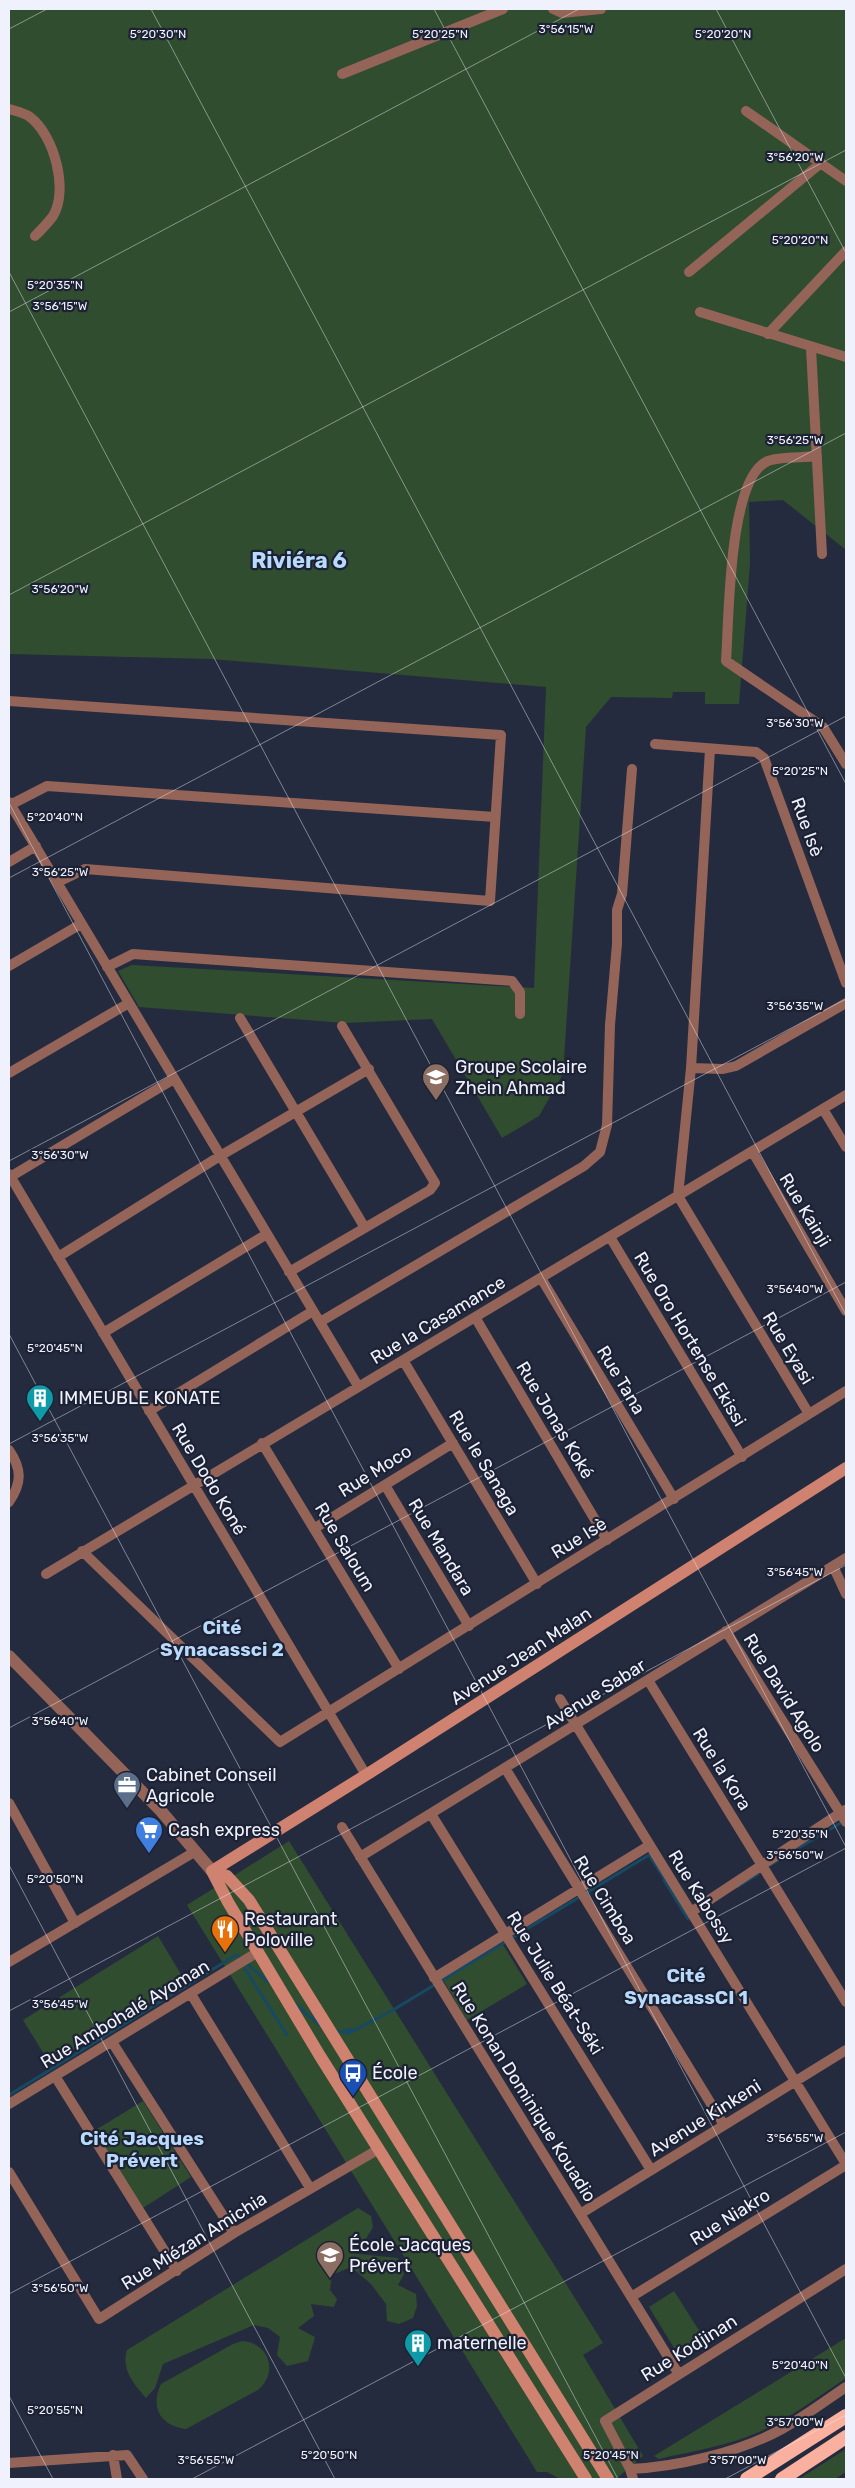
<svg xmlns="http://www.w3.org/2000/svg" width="855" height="2488" font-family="Rubik,sans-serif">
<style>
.green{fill:#314d2f}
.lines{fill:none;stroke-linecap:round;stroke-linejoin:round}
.stream{stroke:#164963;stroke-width:3}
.minor{stroke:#946458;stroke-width:10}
.tertiary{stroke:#946458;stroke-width:12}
.secondary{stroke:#cf826f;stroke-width:12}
.trunk{stroke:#fab09e;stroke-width:14}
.ticks{fill:none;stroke:#eff2fd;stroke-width:1;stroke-opacity:0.45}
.labels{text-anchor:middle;stroke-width:4.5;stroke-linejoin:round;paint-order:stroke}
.street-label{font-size:18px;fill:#eff2fd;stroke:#1c2133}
.poi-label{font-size:18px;fill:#eff2fd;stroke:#1c2133;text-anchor:start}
.neighbourhood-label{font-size:19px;font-weight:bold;fill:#b8dafc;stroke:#1c2133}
.district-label{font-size:22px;font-weight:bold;fill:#b8dafc;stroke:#1c2133}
.ticks-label{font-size:12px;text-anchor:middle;fill:#eff2fd;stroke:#1c2133;stroke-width:4.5;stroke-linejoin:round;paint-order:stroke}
</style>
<rect width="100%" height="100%" fill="#252b3e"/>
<path class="green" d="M9,9h837v541l-63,-50 -34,2 1,62 -11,140h-34v-12h-32l-1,6 -61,-1 -25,30 -23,347 -24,42 -37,22 -70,-119 -87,4 -206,-16 -21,-36 14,-6 402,23 12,-301 -335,-28 -202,-5z
M289,1841l314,502 -20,12 60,101 -27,23h-56l-13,-7h-10l-350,-567z
M158,1936l27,45 -135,83 -27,-44z
M502,1943l25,41 -60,36 -24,-40z
M143,2101l48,76 -48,31 -49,-77z
M358,2208l13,8 2,11 -9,15 -15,11 49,5 6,16 -6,11 18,9 1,12 -4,12 -14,6 -12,-3 -1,-17 -15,-20 -20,-17 -19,8 -2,15 7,9 -3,8 -23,-3 3,12 -16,12 17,9 -7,24 -21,5 -10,-11 3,-18 -12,-9 -14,-3 -91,39 -8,24 -9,10c-12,-14 -25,-28 -19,-48z
M674,2291l31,49 -26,16 -30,-49z
M846,2338v40c-28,19 -56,40 -87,54 -31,14 -67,19 -100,27l-5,-3z
M242,2341c27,2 37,31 16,49l-72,39c-26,-3 -36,-22 -25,-45l72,-40z
M846,2449v23l-11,7h-36z"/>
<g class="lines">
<path class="stream" d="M770,1865l74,-44
M664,1880l24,39
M737,1887l21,-13
M245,1969l42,66
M295,2004l26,22
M346,2030h9
M335,2031l14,2 44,-23 256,-155 17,26
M9,2095l227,-140 35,29"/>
<path class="minor" d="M553,9l9,4 39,-4
M342,74l161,-65
M9,109c6,2 16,4 21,8 24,18 39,73 23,99 -5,7 -12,14 -18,20
M746,111l100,70
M689,272l132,-109
M700,312l146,45
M768,334l78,-83
M811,348l11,206
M817,456c-13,2 -38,0 -49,5 -40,16 -39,160 -42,200l97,66 23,37
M9,701l492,34 -11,166 -405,-32 -27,13
M655,744l101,8 8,6 82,225
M710,749l-19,319 -13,128 131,218
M9,802l349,584
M10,805l37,-19 448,31
M9,862l27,-16
M9,966l72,-42
M107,967l26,-13 379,27 8,11v22
M240,1018l125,210
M691,1068l32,1 13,-3 110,-63
M9,1073l120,-70
M823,1109l23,38
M752,1151l94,160
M9,1174l357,601
M10,1177l164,-98
M610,1237l132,220
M58,1257l162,-101 149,-87
M289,1272l141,-82 5,-7 -93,-157
M541,1278l133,221
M475,1317l132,223
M320,1322l264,-156 16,-14 7,-27 3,-100 7,-81v-34l5,-16 10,-125
M103,1333l164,-99
M403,1360l134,224
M149,1411l164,-100
M262,1443l137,226
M9,1450c13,19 13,33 0,52
M385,1485l84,141
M315,1528l138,-85
M82,1551l198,191 566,-351
M833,1566l13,28
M46,1574l800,-479
M726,1631l120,191
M648,1680l198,322
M560,1699l286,465
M505,1768l219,357
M9,1803l66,120
M431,1814l220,356
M342,1827l336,546
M360,1857l486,-299
M691,1912l154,-102
M9,1962l187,-111
M434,1978l216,-133
M191,1994l119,194
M112,2042l122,191
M55,2076l122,195
M9,2104l249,-152
M9,2172l90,147 135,-86 145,-84
M580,2214l266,-164
M631,2297l215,-132
M113,2455l4,24
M9,2463l118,-8 16,24
M630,2469c47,-2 110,-17 152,-40 22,-12 43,-28 64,-42
M633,2479l-3,-10 -25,-48 241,-152"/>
<path class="tertiary" d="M9,1656l152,155 51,60"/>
<path class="secondary" d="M212,1871l154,-96 480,-307
M212,1871l15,5 22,24 359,579
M212,1871l16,31 92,154 266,423"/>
<path class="trunk" d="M747,2479l99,-63
M782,2479l64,-42"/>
</g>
<path class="ticks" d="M151,9l695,1306M434,9l412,775M716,9l130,244M9,29l38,-20M9,272l837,1575M9,312l570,-303M9,595l837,-445M9,803l837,1575M9,878l837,-445M9,1161l837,-445M9,1334l609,1145M9,1444l837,-445M9,1728l837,-446M9,1865l326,614M9,2011l837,-446M9,2294l837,-446M9,2396l44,83M192,2479l654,-347M725,2479l121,-64"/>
<defs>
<g id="school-pin" transform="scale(1.4375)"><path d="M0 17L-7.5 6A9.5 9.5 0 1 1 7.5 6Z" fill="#8d6e63" stroke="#1c2133"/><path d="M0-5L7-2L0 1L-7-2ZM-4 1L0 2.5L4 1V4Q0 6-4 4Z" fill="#fff"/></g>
<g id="building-pin" transform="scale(1.4375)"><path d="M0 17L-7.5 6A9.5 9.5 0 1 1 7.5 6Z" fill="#0f9aa8" stroke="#1c2133"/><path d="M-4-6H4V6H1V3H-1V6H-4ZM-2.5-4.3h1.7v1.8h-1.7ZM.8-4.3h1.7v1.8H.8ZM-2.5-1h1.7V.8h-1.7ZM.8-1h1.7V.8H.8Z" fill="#fff"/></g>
<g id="office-pin" transform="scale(1.4375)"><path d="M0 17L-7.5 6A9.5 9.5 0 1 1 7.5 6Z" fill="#5c6f8a" stroke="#1c2133"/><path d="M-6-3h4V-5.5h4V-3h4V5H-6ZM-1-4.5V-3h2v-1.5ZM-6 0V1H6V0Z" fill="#fff"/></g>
<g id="supermarket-pin" transform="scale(1.4375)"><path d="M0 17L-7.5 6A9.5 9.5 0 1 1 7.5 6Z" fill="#3f7fe0" stroke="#1c2133"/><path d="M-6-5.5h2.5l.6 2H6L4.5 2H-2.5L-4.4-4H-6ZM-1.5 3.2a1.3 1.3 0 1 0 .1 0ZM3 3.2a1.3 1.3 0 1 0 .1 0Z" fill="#fff"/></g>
<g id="restaurant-pin" transform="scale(1.4375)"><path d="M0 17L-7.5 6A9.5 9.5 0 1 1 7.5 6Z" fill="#e8710a" stroke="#1c2133"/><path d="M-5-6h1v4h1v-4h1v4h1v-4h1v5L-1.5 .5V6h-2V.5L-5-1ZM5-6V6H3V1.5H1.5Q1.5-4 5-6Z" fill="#fff"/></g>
<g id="bus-pin" transform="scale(1.4375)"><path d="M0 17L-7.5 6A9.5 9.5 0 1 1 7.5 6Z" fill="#1a4fb4" stroke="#1c2133"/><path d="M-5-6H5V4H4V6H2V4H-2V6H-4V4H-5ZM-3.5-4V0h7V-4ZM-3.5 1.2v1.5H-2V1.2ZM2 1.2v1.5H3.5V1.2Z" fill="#fff"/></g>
</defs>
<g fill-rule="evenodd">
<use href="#school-pin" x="436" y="1077"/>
<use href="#building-pin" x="40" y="1398"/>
<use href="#office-pin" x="127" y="1785"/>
<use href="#supermarket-pin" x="149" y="1830"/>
<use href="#restaurant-pin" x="225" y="1929"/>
<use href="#bus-pin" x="353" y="2073"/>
<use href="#school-pin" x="330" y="2255"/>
<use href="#building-pin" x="418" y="2343"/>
</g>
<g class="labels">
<g class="street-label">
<text transform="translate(807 827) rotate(70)" y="6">Rue Isè</text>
<text transform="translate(805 1210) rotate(59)" y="6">Rue Kainji</text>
<text transform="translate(438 1320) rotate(-31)" y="6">Rue la Casamance</text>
<text transform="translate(690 1339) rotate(59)" y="6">Rue Oro Hortense Ekissi</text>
<text transform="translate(788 1348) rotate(59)" y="6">Rue Eyasi</text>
<text transform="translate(621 1380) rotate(59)" y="6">Rue Tana</text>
<text transform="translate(555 1420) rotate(59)" y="6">Rue Jonas Koké</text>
<text transform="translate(484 1463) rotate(59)" y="6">Rue le Sanaga</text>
<text transform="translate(375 1471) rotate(-32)" y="6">Rue Moco</text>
<text transform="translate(209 1479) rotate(59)" y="6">Rue Dodo Koné</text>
<text transform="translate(579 1538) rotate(-32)" y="6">Rue Isè</text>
<text transform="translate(345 1547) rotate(59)" y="6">Rue Saloum</text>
<text transform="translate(441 1547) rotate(59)" y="6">Rue Mandara</text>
<text transform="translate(521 1656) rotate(-33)" y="6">Avenue Jean Malan</text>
<text transform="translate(784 1693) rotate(58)" y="6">Rue David Agolo</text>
<text transform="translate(595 1694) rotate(-32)" y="6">Avenue Sabar</text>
<text transform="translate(722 1769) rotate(58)" y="6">Rue la Kora</text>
<text transform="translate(701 1897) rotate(58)" y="6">Rue Kabossy</text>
<text transform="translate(605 1900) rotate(58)" y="6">Rue Cimboa</text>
<text transform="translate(555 1983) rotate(58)" y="6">Rue Julie Béat-Séki</text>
<text transform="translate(125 2014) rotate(-31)" y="6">Rue Ambohalé Ayoman</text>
<text transform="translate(524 2092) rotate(58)" y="6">Rue Konan Dominique Kouadio</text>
<text transform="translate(705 2118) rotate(-32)" y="6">Avenue Kinkeni</text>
<text transform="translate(730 2217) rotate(-32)" y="6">Rue Niakro</text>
<text transform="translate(194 2241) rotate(-32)" y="6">Rue Miézan Amichia</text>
<text transform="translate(689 2348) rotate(-32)" y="6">Rue Kodjinan</text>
</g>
<g class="poi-label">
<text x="455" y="1073">Groupe Scolaire<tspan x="455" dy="21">Zhein Ahmad</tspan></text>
<text x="59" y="1404">IMMEUBLE KONATE</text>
<text x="146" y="1781">Cabinet Conseil<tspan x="146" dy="21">Agricole</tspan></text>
<text x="168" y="1836">Cash express</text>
<text x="244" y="1925">Restaurant<tspan x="244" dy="21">Poloville</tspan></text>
<text x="372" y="2079">École</text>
<text x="349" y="2251">École Jacques<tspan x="349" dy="21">Prévert</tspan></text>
<text x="437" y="2349">maternelle</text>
</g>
<g class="neighbourhood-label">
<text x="222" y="1634">Cité<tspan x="222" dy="22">Synacassci 2</tspan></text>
<text x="686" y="1982">Cité<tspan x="686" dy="22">SynacassCI 1</tspan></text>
<text x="142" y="2145">Cité Jacques<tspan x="142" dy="22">Prévert</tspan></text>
</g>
<g class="district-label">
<text x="299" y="568">Riviéra 6</text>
</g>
</g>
<g class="ticks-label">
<text x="566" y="33">3°56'15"W</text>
<text x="158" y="38">5°20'30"N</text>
<text x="723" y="38">5°20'20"N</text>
<text x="440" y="38">5°20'25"N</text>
<text x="795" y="161">3°56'20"W</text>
<text x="800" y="244">5°20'20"N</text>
<text x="55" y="289">5°20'35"N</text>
<text x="60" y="310">3°56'15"W</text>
<text x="795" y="444">3°56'25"W</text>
<text x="60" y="593">3°56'20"W</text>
<text x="795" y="727">3°56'30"W</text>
<text x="800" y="775">5°20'25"N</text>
<text x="55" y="821">5°20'40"N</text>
<text x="60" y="876">3°56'25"W</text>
<text x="795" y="1010">3°56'35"W</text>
<text x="60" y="1159">3°56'30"W</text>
<text x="795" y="1293">3°56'40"W</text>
<text x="55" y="1352">5°20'45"N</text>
<text x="60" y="1442">3°56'35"W</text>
<text x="795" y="1576">3°56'45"W</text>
<text x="60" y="1725">3°56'40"W</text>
<text x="800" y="1838">5°20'35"N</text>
<text x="795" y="1859">3°56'50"W</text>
<text x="55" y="1883">5°20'50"N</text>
<text x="60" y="2008">3°56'45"W</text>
<text x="795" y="2142">3°56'55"W</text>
<text x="60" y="2292">3°56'50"W</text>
<text x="800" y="2369">5°20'40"N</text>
<text x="55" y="2414">5°20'55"N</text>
<text x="795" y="2426">3°57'00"W</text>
<text x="329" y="2459">5°20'50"N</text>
<text x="611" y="2459">5°20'45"N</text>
<text x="206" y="2464">3°56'55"W</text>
<text x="738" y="2464">3°57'00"W</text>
</g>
<rect width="855" height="2488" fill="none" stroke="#eff2fd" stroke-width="20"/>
</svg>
